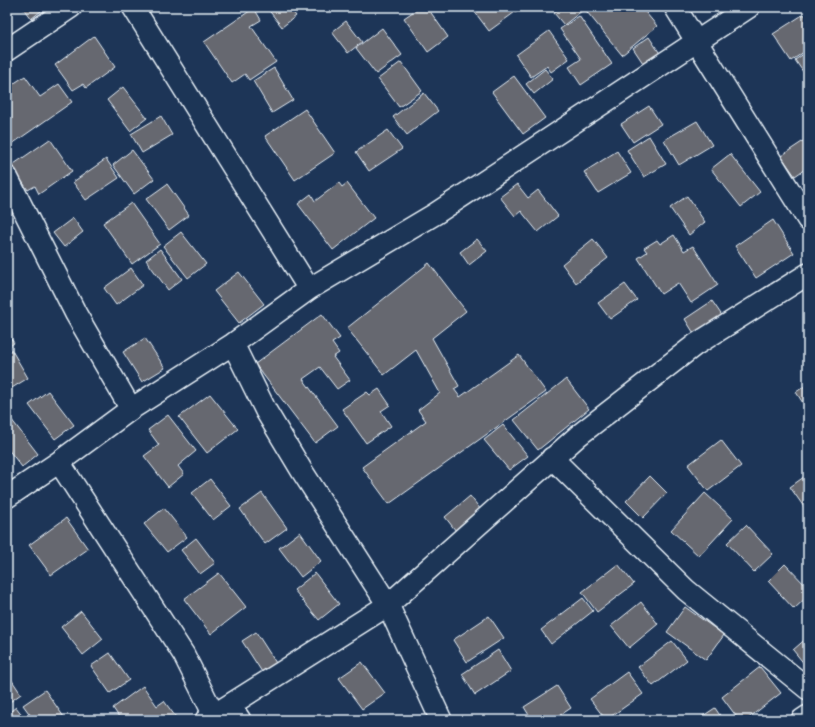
<svg xmlns="http://www.w3.org/2000/svg" width="815" height="727" font-family="Sriracha,sans-serif">
<style>
.building{fill:#666770;stroke:#e8f1f8}
.lines{fill:none;stroke-linecap:round;stroke-linejoin:round}
.minor-casing{stroke:#e8f1f8;stroke-width:24}
.minor{stroke:#1d3557;stroke-width:21}
</style>
<rect width="100%" height="100%" fill="#1d3557"/>
<filter id="ink" filterUnits="userSpaceOnUse"><feTurbulence type="fractalNoise" baseFrequency=".025" numOctaves="2"/><feDisplacementMap in="SourceGraphic" scale="8" xChannelSelector="R" yChannelSelector="G"/><feConvolveMatrix kernelMatrix="1 2 1 2 8 2 1 2 1" color-interpolation-filters="sRGB"/></filter>
<g filter="url(#ink)">
<path class="building" d="M22,7h24l-15,12z
M268,7h21l7,9 -14,11 -15,-19z
M420,7h7l21,30 -20,15 -24,-34z
M471,7h51l-33,24z
M561,7h19l3,3 -19,15 -10,-12z
M583,7h58l16,19 -35,29z
M254,8l7,12 -10,6 25,36 -27,18 -4,-6 -13,9 -28,-41z
M804,14l4,6v29l-17,12 -18,-27z
M579,16l33,48 -31,21 -12,-18 12,-8 -21,-30z
M346,21l16,21 -14,11 -16,-21z
M382,28l20,27 -26,19 -20,-26z
M549,31l20,28 -18,13 -4,-6 -16,11 -15,-22z
M94,36l21,31 -29,21 -3,-4 -10,6 -18,-25z
M649,37l12,18 -16,11 -12,-18z
M808,51v28l-13,-19z
M401,62l21,29 -23,16 -21,-28z
M274,68l19,32 -21,13 -19,-32z
M545,69l8,10 -19,15 -8,-10z
M25,76l15,21 19,-13 13,18 -60,42 -5,-8v-48z
M514,76l31,42 -22,16 -31,-42z
M123,87l24,31 -17,13 -23,-31z
M424,93l14,18 -31,24 -14,-18z
M649,106l12,18 -28,18 -12,-18z
M305,109l30,44 -40,27 -30,-44z
M161,116l11,19 -30,18 -11,-19z
M697,121l15,24 -33,20 -15,-25z
M388,130l14,19 -33,22 -13,-19z
M649,136l17,28 -22,13 -17,-27z
M808,138v29l-13,9 -14,-20z
M50,139l22,32 -33,23 -4,-8 -7,4 -17,-24z
M132,150l22,29 -20,15 -21,-29z
M617,151l14,22 -33,20 -14,-21z
M730,154l30,38 -19,15 -30,-38z
M106,159l13,19 -33,22 -13,-18z
M339,183l3,4 5,-4 27,35 -41,32 -35,-46 13,-10 4,7z
M167,184l22,31 -20,15 -23,-31z
M517,184l11,14 10,-8 20,26 -20,16 -17,-21 -6,5 -15,-19z
M687,196l18,26 -16,13 -19,-27z
M131,203l29,41 -28,20 -29,-41z
M73,218l10,14 -19,15 -11,-14z
M773,220l21,33 -38,25 -21,-32z
M181,232l25,32 -18,14 -25,-32z
M674,235l10,16 9,-5 25,39 -27,18 -13,-20 -17,11 -23,-36 9,-6 -3,-4 13,-8 3,4z
M477,239l10,12 -18,14 -9,-13z
M593,239l15,19 -32,25 -14,-19z
M160,249l22,30 -14,11 -22,-30z
M429,263l37,48 -34,27 27,48 -5,3 6,8 59,-42 27,37 -157,112 -27,-37 64,-46 -8,-11 22,-17 -24,-43 -32,25 -37,-47z
M131,268l12,17 -27,20 -12,-17z
M239,272l25,32 -25,19 -25,-32z
M625,284l12,16 -27,19 -12,-16z
M712,301l11,16 -28,18 -10,-16z
M322,314l18,24 -8,5 7,10 -6,4 17,23 -13,9 -17,-22 -17,12 35,47 -23,17 -60,-79z
M7,333l7,10 -7,5z
M145,338l20,30 -23,14 -19,-30z
M11,349l17,29 -21,13v-40z
M566,379l23,30 -51,41 -24,-30z
M808,384v27l-12,-19z
M379,389l11,16 -9,6 10,15 -25,17 -24,-34 25,-17 3,3z
M48,391l26,34 -19,14 -26,-34z
M210,394l28,35 -31,24 -28,-36z
M168,415l28,36 -18,15 6,8 -16,13 -24,-31 15,-11 -11,-15z
M11,419l27,35 -16,13 -15,-19v-26z
M503,425l25,31 -19,14 -25,-30z
M721,440l20,26 -33,25 -20,-26z
M808,474v30l-4,3 -14,-20z
M650,476l17,17 -24,25 -17,-17z
M210,479l21,27 -18,14 -21,-27z
M262,493l25,35 -22,16 -25,-35z
M705,493l28,26 -34,37 -28,-26z
M470,496l11,14 -25,21 -11,-14z
M164,508l23,29 -20,15 -23,-28z
M66,518l22,31 -37,26 -22,-30z
M746,525l27,29 -19,18 -27,-29z
M300,532l21,29 -20,16 -22,-29z
M196,538l19,25 -15,11 -19,-24z
M618,564l16,20 -37,28 -15,-20z
M785,564l23,24v8l-14,13 -26,-28z
M219,573l27,34 -35,27 -27,-35z
M315,573l24,31 -20,16 -25,-30z
M583,598l10,13 -42,33 -10,-14z
M641,602l17,22 -29,24 -18,-22z
M685,607l39,28 -18,25 -39,-28z
M81,611l22,28 -20,16 -22,-28z
M489,616l15,22 -37,24 -14,-22z
M256,632l20,31 -14,9 -20,-31z
M808,637v27l-2,2 -13,-16z
M672,641l15,19 -34,26 -15,-19z
M498,650l13,21 -36,24 -13,-21z
M110,653l19,27 -19,13 -19,-27z
M362,662l23,31 -23,16 -23,-31z
M760,667l21,26 -35,27h-7l-17,-23z
M627,672l16,22 -37,26 -16,-21z
M7,673l14,21 -14,10z
M143,686l14,20 7,-5 14,19h-57l-8,-12z
M557,686l14,22 -18,12h-21l-8,-13z
M45,690l21,30h-32l-11,-15z
M16,707l10,13h-19v-6z
M715,708l8,12h-26z"/>
<g class="lines">
<g class="minor-casing">
<path id="minor" d="M133,7l176,282
M675,7l133,213
M7,50l64,-43
M7,177l69,137 55,95
M233,344l33,67 36,60 86,134 53,115
M552,458l134,132 122,99
M59,462l125,193 30,60
M7,497l52,-35 72,-53 102,-65 76,-55 126,-75 314,-207
M230,705l10,15
M206,720l182,-115 191,-170 116,-90 113,-71
M802,720l6,-4"/>
</g>
<use href="#minor" class="minor"/>
</g>
</g>
<rect width="815" height="727" fill="none" stroke="#1d3557" stroke-width="24"/>
<rect x="12" y="12" width="791" height="703" fill="none" stroke="#e8f1f8" stroke-width="1.5" filter="url(#ink)"/>
</svg>
